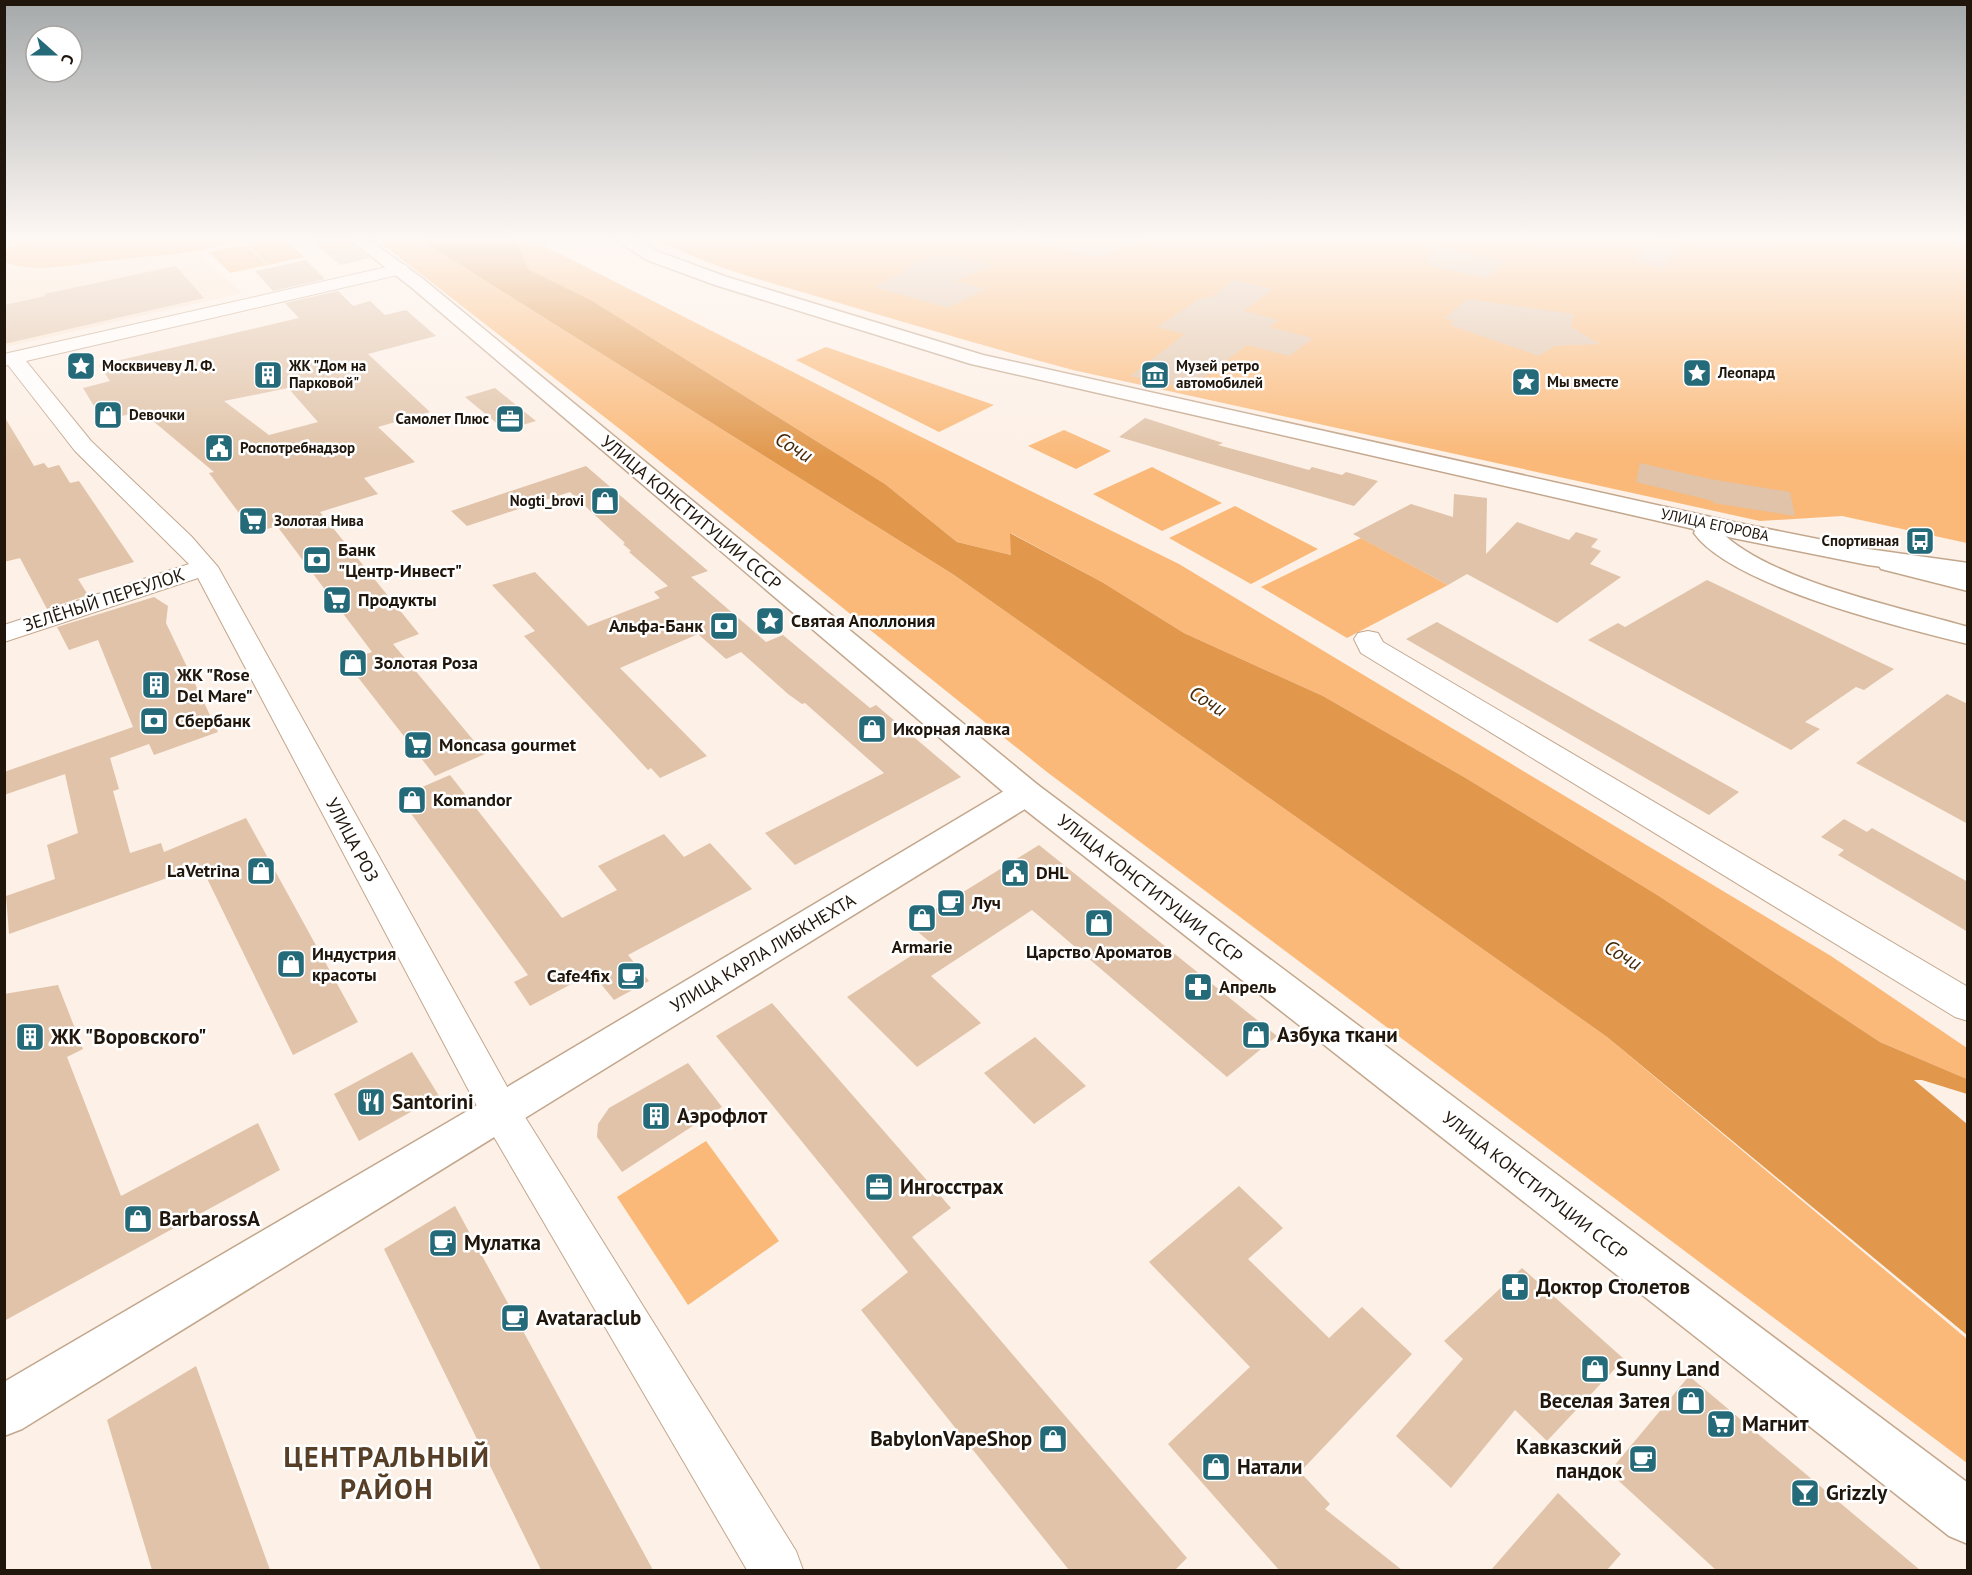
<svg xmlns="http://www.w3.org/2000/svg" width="1972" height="1575" font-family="'PT Sans',sans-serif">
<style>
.built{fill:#fbe6d2}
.green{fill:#fab979}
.water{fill:#e1984d}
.building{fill:#e0c3a8;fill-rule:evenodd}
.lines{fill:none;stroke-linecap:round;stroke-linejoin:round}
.minor-casing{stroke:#c3a78d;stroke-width:2}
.tertiary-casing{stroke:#c3a78d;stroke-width:3}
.secondary-casing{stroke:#c3a78d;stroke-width:3}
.primary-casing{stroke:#c3a78d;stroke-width:3}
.minor{fill:#fff;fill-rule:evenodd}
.tertiary{fill:#fff;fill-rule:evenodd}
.secondary{fill:#fff;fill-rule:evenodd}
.primary{fill:#fff;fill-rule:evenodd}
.labels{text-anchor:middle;stroke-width:5;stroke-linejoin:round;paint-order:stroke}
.far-poi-label{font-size:15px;font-weight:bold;fill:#20160c;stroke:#fff;text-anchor:start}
.far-street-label{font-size:15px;fill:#20160c;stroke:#fff}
.street-label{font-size:18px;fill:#20160c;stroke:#fff}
.poi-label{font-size:18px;font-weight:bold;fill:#20160c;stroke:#fff;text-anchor:start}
.water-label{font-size:20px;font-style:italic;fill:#452807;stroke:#fff}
.near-poi-label{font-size:21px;font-weight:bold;fill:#20160c;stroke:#fff;text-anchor:start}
.near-district-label{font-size:28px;font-weight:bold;letter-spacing:1.5px;fill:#563e27;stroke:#fff}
</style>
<rect width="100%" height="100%" fill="#fdf0e6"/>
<path class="built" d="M4,236h265l-70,17 43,40 -237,54z"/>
<path class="green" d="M31,236h217c-43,19 -92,19 -137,24 -34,4 -74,14 -106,2v-12z
M281,236l23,21 -36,8 -22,-21z
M372,236h42l540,339 653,462 360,302v124l-920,-691 -422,-339z
M525,236l380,193 274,135 652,392 136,92v31l-87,-37 -221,-146 -195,-119 -141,-81 -139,-63 -82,-51 -91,-49v22l-54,-13 -72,-58 -294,-184 -63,-30 -15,-30z
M652,236h1315v307l-125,-27 -82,5 -687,-151c-86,-23 -170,-48 -254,-73 -56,-17 -116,-31 -167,-61z
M244,244l23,21 -37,8 -21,-21z
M826,347l168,58 -55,27 -143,-72z
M1064,430l47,21 -35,18 -48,-23z
M1152,467l70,36 -60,28 -69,-37z
M1235,506l83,43 -67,35 -82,-46z
M1361,538l87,47 -101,53 -86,-51z
M706,1141l73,100 -91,64 -71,-108z"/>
<path class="water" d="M414,236h99l16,34 62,30 294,184 72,58 54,13 -1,-22 92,49 82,51 139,63 141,81 195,119 221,146 87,37v15l-45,-14h-8l53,44v211l-360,-298 -653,-462z"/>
<path class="building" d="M305,236h38l27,22 -30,7z
M1038,236h110v1l-50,20 -61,-12z
M1654,236h32l-22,32 -30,-6z
M1432,246l73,16 -19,16 -58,-13z
M937,257h22l34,8 -38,16 31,8 -38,19 -74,-21 28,-14 11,-10z
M306,260l19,19 -52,12 -18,-20z
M176,266l28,32 -200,46v-39l42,-9 -2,-2z
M1234,280l39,9 -29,22 35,9 -10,7 44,11 -23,18 -43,-11 -58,44 -59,-13 55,-42 -28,-7 45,-30 8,1z
M338,291l15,15 17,-5 15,14 21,-5 30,26 -68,18 62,58 -52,15 37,35 -51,16 14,16 -58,18 99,122 -26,10 92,110 -50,22 -89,-114 26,-10 -95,-126 -23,7 -45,-60 5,-1 -73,-61 -38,10 -20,-33 27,-7 -11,-16 200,-47 -14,-15zM288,388l30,34 -49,13 -45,-34z
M1468,299l106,15 -3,13 29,17 -45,2 -16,10 -89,-31 4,-4 -10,-3z
M495,388l41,33 -31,9 -40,-33z
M4,416l30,50 10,-3 4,5 11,-3 11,18 9,-2 55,81 -56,17 10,16 -41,14 -27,-51 -16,4z
M1145,418l78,25 -5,2 91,25 3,-3 30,8 4,-3 32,9 -24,25 -235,-69z
M1640,463l70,16 80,13 5,24 -82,-13v-2l-77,-19z
M586,466l122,105 -17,6 75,65 17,-7 87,73 6,-3 85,72 -166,88 -30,-32 119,-60 -79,-70 -3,1 -14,-10 -47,-42 -15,7 -28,-25 -78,34 87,88 -47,22 -9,-10 -3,2 -124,-134 11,-5 -43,-46 43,-13 53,54 72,-28 -6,-6 14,-6 -39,-34 2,-1 -8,-7 2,-1 -55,-51 -103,34 -16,-15z
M1454,494l33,4 -1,56 31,-32 52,18 7,-8 22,7 -7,8 10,4 -11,13 31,13 -64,46 -90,-49 -19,11 -95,-51 58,-30 42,13z
M1707,580l187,89 -30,21 -8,-3 -51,35 15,7 -29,21 -203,-110 30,-17 7,4z
M154,597l14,9 -2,17 52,109 -64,23 -5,-11 -39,14 9,31 -6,2 17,62 31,-10 3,9 82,-34 112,204 -65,33 -92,-189 -192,68 -3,-38 49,-17 -8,-34 31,-12 -13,-59 -61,21v-23l129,-45 -35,-87 -29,10 -12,-23z
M1437,622l302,170 -30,23 -303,-176z
M1947,694l21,10v120l-112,-61z
M450,775l112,143 55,-28 -19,-24 66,-32 20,23 26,-14 42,46 -124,66 21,26 -35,19 -22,-27 -62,33 -16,-24 14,-7 -129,-178z
M1844,819l23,13 5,-4 96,54v50l-130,-77 6,-5 -23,-13z
M1039,845l238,191 -50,41 -195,-167 -101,66 50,47 -64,44 -70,-70 84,-54 -21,-18z
M58,985l25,64 -16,8 54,139 137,-73 22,47 -276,151v-327z
M772,1003l179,205 -39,29 275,321 -12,12h-106l-208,-260 47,-38 -192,-236z
M1035,1037l51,49 -52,38 -50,-51z
M412,1052l27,44 -80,45 -25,-47z
M688,1063l34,44 -100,65 -25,-35 1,-13 11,-16z
M1239,1186l44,42 -35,31 81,79 33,-31 50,47 -112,118 30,32 -5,5 77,61h-123l-111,-126 82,-77 -101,-105z
M455,1206l198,364h-112l-157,-321z
M1522,1268l102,91 -77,82 -32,-31 -64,78 -55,-52 67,-77 -19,-18z
M196,1366l74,204h-118l-45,-150z
M1689,1376l231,194h-204l-107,-98z
M1558,1493l63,61 -14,16h-116z"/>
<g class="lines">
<g class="minor-casing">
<path id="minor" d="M400,264l6,1 3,4 -3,4 -380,88 65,80 100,95 27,31 297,534 281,450 7,19h-56l-260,-445 -289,-547 -194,64v-17l185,-61 -114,-113 -67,-86 -4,1v-12z
M1368,631l10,2 5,9 585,345v34l-13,-4 -594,-364 -7,-14 4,-6z"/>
</g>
<g class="tertiary-casing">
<path id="tertiary" d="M1890,555l78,20v16l-87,-22 -4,-6 4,-6z
M1026,782l12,3 5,8 -5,8 -1016,628 -18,7v-54l453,-265 557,-332z"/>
</g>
<g class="secondary-casing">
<path id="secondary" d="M345,236h19l59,43 615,506 930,698v61l-19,-8 -935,-735 -603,-514z
M1708,517l9,3 4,5 -1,6c50,50 179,76 248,96v17c-66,-16 -237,-58 -274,-111l5,-13z"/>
</g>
<g class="primary-casing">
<path id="primary" d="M609,236h21l29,16 68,25 256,78 750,167 135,27 100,14v16l-100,-14 -135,-27 -762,-174 -256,-79 -68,-25z"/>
</g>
<use href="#minor" class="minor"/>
<use href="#tertiary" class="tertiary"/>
<use href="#secondary" class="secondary"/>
<use href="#primary" class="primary"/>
</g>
<linearGradient id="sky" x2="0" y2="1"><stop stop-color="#a5a9aa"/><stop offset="0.52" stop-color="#fef8f4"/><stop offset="1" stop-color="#fef8f4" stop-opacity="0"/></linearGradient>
<rect width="1972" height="457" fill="url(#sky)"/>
<defs>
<g id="sight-square" transform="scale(1.5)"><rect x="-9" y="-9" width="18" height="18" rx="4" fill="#246a79" stroke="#fff"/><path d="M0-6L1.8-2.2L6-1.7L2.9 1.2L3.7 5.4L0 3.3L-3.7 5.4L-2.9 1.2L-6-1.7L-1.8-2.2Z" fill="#fff"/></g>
<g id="building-square" transform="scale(1.5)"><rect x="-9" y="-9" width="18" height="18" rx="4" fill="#246a79" stroke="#fff"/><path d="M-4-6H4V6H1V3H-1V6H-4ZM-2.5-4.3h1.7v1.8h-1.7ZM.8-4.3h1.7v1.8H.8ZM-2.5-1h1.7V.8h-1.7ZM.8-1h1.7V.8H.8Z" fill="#fff"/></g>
<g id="museum-square" transform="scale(1.5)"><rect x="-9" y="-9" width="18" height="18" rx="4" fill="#246a79" stroke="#fff"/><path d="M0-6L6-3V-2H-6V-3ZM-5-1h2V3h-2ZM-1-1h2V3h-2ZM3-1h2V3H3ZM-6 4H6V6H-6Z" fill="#fff"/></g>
<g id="shop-square" transform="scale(1.5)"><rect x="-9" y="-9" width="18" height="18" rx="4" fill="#246a79" stroke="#fff"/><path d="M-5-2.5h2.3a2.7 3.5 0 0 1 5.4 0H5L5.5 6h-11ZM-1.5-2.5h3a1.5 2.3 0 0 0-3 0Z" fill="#fff"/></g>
<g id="office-square" transform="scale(1.5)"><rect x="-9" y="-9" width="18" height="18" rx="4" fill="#246a79" stroke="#fff"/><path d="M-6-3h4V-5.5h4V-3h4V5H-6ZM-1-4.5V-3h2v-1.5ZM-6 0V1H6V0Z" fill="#fff"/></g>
<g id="civic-square" transform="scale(1.5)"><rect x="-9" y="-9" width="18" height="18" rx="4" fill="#246a79" stroke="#fff"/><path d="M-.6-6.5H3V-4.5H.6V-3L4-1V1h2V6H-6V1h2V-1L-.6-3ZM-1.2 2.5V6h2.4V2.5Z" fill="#fff"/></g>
<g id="supermarket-square" transform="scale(1.5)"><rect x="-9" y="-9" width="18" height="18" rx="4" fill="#246a79" stroke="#fff"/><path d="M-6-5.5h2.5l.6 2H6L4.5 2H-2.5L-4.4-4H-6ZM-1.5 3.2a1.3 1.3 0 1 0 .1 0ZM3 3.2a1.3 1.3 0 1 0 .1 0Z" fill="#fff"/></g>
<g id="bus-square" transform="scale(1.5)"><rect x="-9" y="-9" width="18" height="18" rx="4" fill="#246a79" stroke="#fff"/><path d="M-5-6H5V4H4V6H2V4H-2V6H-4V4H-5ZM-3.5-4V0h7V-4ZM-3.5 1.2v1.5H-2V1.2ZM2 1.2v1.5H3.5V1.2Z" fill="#fff"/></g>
<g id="bank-square" transform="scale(1.5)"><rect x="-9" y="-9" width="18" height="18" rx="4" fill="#246a79" stroke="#fff"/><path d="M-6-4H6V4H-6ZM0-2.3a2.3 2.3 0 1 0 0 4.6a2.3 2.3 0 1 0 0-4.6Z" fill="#fff"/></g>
<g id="cafe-square" transform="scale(1.5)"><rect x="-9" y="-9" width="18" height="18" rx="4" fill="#246a79" stroke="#fff"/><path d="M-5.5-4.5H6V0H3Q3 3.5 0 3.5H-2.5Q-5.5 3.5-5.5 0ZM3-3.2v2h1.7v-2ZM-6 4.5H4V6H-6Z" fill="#fff"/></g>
<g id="pharmacy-square" transform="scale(1.5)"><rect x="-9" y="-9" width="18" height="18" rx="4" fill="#246a79" stroke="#fff"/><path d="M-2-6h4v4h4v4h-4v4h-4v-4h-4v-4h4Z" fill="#fff"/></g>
<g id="restaurant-square" transform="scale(1.5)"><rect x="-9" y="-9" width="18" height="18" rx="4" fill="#246a79" stroke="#fff"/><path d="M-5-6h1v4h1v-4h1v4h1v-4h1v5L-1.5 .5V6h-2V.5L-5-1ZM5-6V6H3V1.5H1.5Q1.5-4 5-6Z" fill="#fff"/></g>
<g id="bar-square" transform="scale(1.5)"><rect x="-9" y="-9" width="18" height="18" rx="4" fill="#246a79" stroke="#fff"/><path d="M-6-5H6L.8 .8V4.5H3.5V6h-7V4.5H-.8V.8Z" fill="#fff"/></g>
</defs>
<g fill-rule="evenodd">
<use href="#sight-square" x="81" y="366"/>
<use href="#sight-square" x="1697" y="373"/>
<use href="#building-square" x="268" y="375"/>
<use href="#museum-square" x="1155" y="375"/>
<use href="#sight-square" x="1526" y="382"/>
<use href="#shop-square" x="108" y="415"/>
<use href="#office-square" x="510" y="419"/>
<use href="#civic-square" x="219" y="448"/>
<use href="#shop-square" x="605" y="501"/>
<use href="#supermarket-square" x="253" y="521"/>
<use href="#bus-square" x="1920" y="541"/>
<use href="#bank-square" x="317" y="560"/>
<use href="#supermarket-square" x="337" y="600"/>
<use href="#sight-square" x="770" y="621"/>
<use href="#bank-square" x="724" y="626"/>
<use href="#shop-square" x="353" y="663"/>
<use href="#building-square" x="156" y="685"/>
<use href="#bank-square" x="154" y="721"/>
<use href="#shop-square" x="872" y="729"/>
<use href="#supermarket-square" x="418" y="745"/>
<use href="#shop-square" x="412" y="800"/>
<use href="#shop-square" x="261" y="871"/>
<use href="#civic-square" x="1015" y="873"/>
<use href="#cafe-square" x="951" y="903"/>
<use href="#shop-square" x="922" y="918"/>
<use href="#shop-square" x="1099" y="923"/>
<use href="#shop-square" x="291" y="964"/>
<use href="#cafe-square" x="631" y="976"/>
<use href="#pharmacy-square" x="1198" y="987"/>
<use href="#shop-square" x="1256" y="1035"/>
<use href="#building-square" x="30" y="1037"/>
<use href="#restaurant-square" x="371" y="1102"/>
<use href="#building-square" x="656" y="1116"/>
<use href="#office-square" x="879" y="1187"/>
<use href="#shop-square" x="138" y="1219"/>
<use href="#cafe-square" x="443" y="1243"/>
<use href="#pharmacy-square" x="1515" y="1287"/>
<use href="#cafe-square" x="515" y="1318"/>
<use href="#shop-square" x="1595" y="1369"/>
<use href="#shop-square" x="1691" y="1401"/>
<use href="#supermarket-square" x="1721" y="1424"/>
<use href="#shop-square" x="1053" y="1439"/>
<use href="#cafe-square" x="1643" y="1459"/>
<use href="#shop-square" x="1216" y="1467"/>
<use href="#bar-square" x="1805" y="1493"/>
</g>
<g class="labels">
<g class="far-poi-label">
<text x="102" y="371">Москвичеву Л. Ф.</text>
<text x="289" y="371">ЖК "Дом на<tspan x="289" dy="17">Парковой"</tspan></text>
<text x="1176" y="371">Музей ретро<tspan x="1176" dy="17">автомобилей</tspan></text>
<text x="1718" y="378">Леопард</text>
<text x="1547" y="387">Мы вместе</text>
<text x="129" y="420">Dевочки</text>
<text x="489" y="424" text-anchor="end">Самолет Плюс</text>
<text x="240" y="453">Роспотребнадзор</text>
<text x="584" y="506" text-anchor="end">Nogti_brovi</text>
<text x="274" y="526">Золотая Нива</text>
<text x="1899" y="546" text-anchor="end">Спортивная</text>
</g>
<g class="far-street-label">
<text transform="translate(1715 525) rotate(12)" y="5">УЛИЦА ЕГОРОВА</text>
</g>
<g class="street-label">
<text transform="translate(691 513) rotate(40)" y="6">УЛИЦА КОНСТИТУЦИИ СССР</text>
<text transform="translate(104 600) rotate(-18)" y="6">ЗЕЛЁНЫЙ ПЕРЕУЛОК</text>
<text transform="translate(352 840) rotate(62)" y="6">УЛИЦА РОЗ</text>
<text transform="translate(1150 889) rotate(38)" y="6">УЛИЦА КОНСТИТУЦИИ СССР</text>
<text transform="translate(763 953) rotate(-31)" y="6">УЛИЦА КАРЛА ЛИБКНЕХТА</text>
<text transform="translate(1535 1186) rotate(38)" y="6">УЛИЦА КОНСТИТУЦИИ СССР</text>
</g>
<g class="poi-label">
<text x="338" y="556">Банк<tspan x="338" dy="21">"Центр-Инвест"</tspan></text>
<text x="358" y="606">Продукты</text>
<text x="791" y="627">Святая Аполлония</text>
<text x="703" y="632" text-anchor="end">Альфа-Банк</text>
<text x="374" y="669">Золотая Роза</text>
<text x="177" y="681">ЖК "Rose<tspan x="177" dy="21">Del Mare"</tspan></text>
<text x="175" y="727">Сбербанк</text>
<text x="893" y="735">Икорная лавка</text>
<text x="439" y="751">Moncasa gourmet</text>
<text x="433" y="806">Komandor</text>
<text x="240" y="877" text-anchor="end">LaVetrina</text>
<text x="1036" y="879">DHL</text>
<text x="972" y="909">Луч</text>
<text x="922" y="953" text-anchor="middle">Armarie</text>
<text x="1099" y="958" text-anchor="middle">Царство Ароматов</text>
<text x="312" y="960">Индустрия<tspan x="312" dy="21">красоты</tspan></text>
<text x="610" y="982" text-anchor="end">Cafe4fix</text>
<text x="1219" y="993">Апрель</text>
</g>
<g class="water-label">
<text transform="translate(794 447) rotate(31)" y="7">Сочи</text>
<text transform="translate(1208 701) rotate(31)" y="7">Сочи</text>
<text transform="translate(1623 955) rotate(31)" y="7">Сочи</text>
</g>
<g class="near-poi-label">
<text x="1277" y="1042">Азбука ткани</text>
<text x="51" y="1044">ЖК "Воровского"</text>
<text x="392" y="1109">Santorini</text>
<text x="677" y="1123">Аэрофлот</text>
<text x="900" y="1194">Ингосстрах</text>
<text x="159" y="1226">BarbarossA</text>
<text x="464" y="1250">Мулатка</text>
<text x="1536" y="1294">Доктор Столетов</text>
<text x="536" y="1325">Avataraclub</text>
<text x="1616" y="1376">Sunny Land</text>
<text x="1670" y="1408" text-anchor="end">Веселая Затея</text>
<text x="1742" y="1431">Магнит</text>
<text x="1032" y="1446" text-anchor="end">BabylonVapeShop</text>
<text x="1622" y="1454" text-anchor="end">Кавказский<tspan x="1622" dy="24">пандок</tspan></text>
<text x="1237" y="1474">Натали</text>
<text x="1826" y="1500">Grizzly</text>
</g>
<g class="near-district-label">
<text x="387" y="1467">ЦЕНТРАЛЬНЫЙ<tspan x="387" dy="32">РАЙОН</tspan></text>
</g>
</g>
<rect width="1972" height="1575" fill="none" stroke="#20160c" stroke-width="12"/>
<g transform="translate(54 54) rotate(111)"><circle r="28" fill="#ffffff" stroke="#a6a29e" stroke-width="1.5"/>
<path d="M0-4.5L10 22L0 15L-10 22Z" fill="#246a79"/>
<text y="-9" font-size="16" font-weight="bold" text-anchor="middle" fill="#20160c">С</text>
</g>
</svg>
